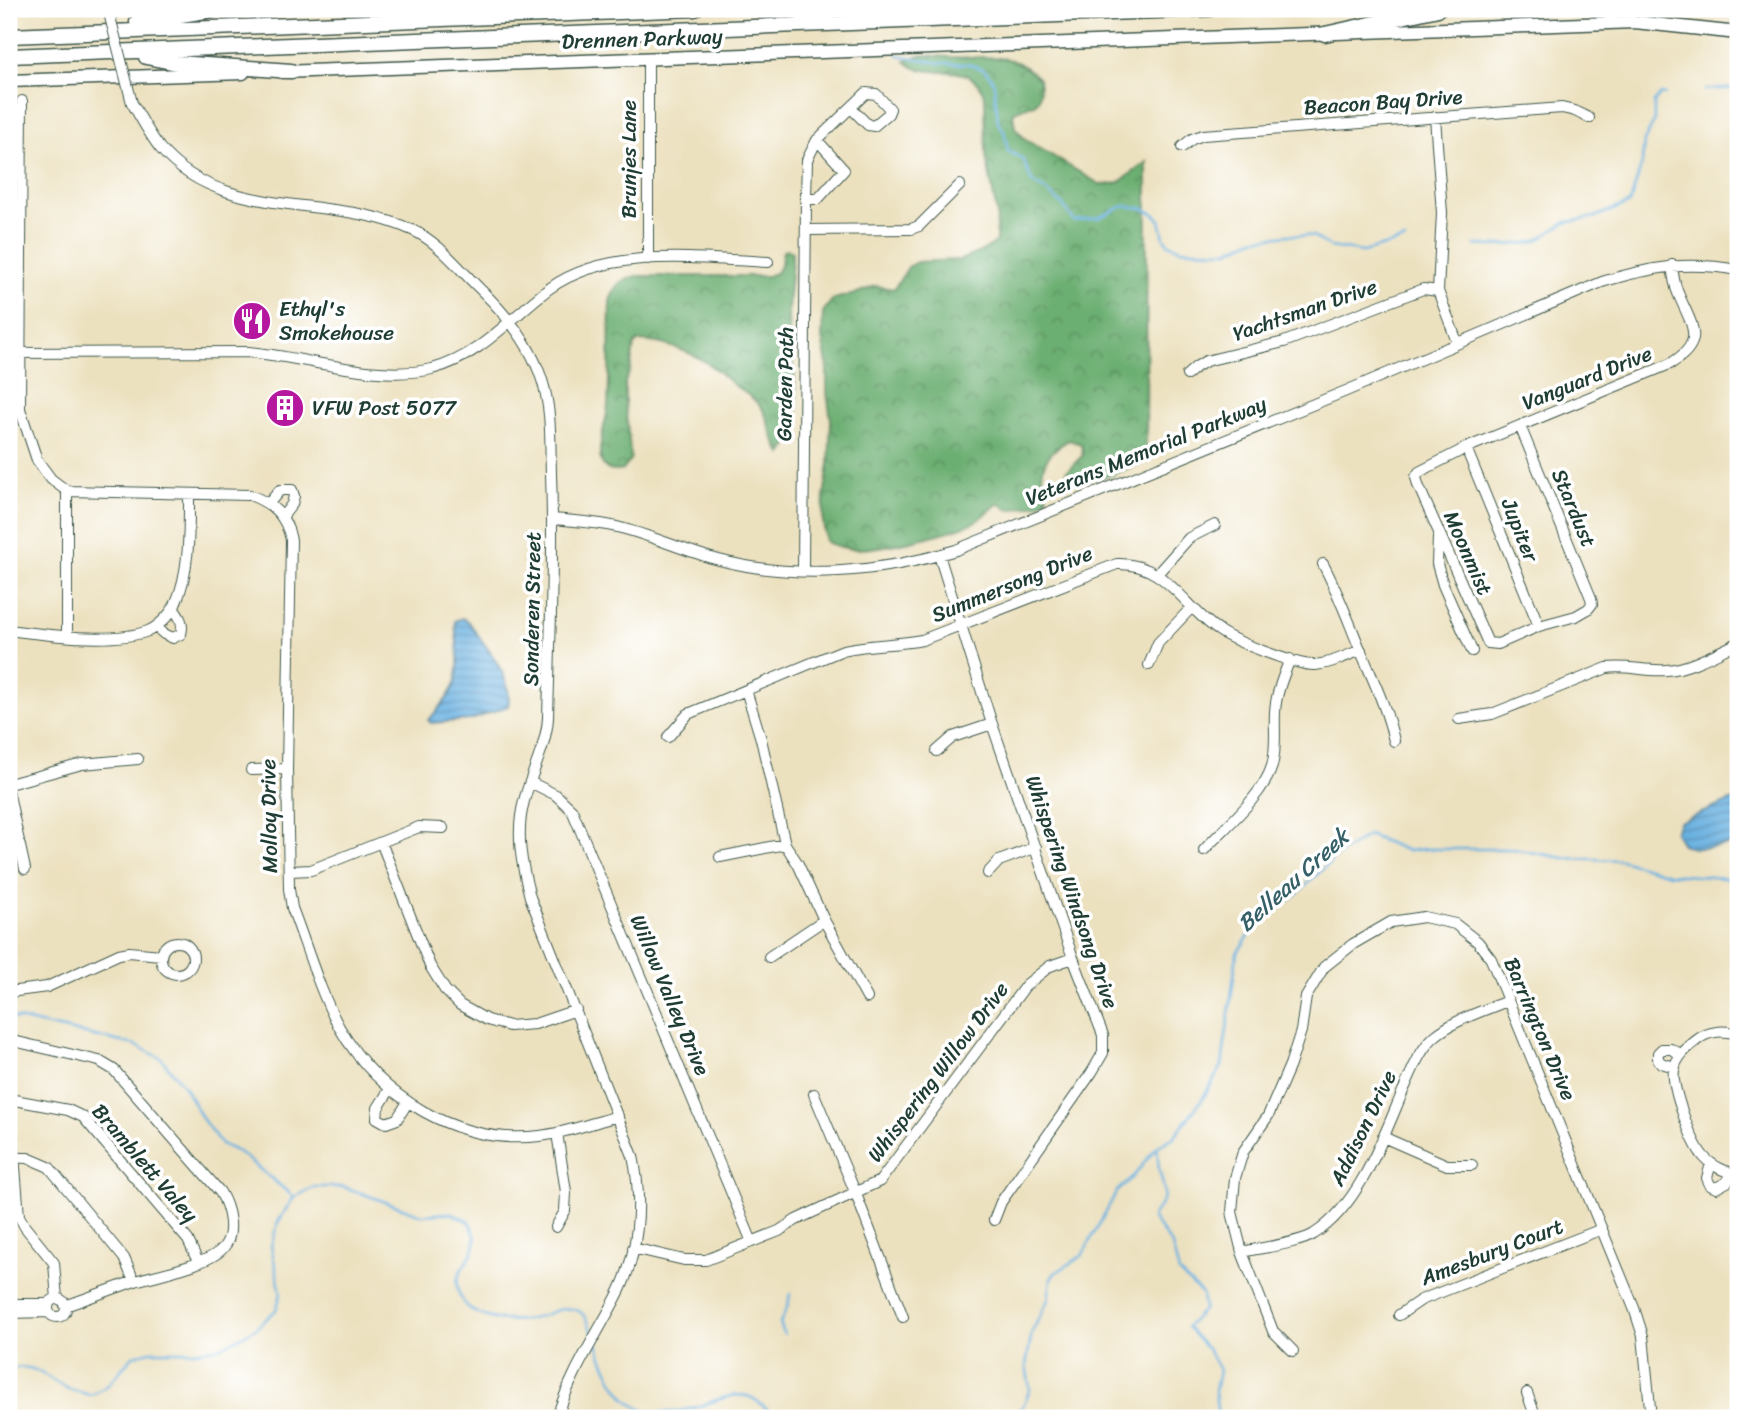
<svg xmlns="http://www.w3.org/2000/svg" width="1747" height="1427" font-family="Sriracha,sans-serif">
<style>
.forest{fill:url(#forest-crowns);stroke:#467653;stroke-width:2}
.water{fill:url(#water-rules);stroke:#44778a;stroke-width:2}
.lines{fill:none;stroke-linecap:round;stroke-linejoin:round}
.stream{stroke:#69b1e1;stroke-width:2.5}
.minor-casing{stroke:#3e5649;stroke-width:12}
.major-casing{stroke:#3e5649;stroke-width:15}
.highway-casing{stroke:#3e5649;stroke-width:17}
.minor{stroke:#fff;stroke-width:10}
.major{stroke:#fff;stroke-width:12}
.highway{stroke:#fff;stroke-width:14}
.minor-bridge-casing{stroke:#3e5649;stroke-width:12;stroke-linecap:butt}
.minor-bridge{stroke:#fff;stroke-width:10}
.labels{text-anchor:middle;stroke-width:7;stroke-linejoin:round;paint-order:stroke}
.street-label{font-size:21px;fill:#1f3d34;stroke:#fff}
.poi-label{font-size:21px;fill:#1f3d34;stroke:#fff;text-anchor:start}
.water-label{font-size:23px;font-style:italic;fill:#356068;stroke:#fff}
</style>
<defs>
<pattern id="forest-crowns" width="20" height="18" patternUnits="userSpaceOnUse" patternTransform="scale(1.75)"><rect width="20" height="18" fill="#6caf72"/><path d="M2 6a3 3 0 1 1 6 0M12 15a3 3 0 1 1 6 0" fill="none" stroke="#58905e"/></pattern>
<pattern id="water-rules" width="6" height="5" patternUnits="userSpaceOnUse" patternTransform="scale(1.75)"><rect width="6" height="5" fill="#69b1e1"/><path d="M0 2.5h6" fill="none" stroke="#5691b7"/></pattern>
</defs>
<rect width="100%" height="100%" fill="#fff"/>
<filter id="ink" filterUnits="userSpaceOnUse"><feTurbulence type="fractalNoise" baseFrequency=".0143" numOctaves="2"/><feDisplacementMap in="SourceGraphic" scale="14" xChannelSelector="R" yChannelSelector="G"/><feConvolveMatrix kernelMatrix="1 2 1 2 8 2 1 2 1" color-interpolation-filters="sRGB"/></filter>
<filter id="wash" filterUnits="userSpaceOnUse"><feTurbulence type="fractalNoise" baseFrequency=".00686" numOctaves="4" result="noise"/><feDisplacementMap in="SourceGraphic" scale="28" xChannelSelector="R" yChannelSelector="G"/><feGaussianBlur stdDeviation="1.57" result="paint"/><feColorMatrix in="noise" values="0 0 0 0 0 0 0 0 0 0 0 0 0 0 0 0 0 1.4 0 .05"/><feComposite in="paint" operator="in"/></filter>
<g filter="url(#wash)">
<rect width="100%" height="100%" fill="#ece1bf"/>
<path class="forest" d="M920,55c17,0 33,3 49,2 31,0 48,-2 70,22 5,37 -12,19 -26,35l2,14 11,12 75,45 17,-2 29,-21 -1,299c-24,9 -50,25 -76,19l-4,-8 17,-17 -2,-11 -12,-4c-14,7 -26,19 -27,36 0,8 5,15 5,23l-8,5 -30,6 -10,-7c-7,5 -13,12 -21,17 -21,12 -95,29 -121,29 -11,0 -21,-3 -31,-7l-3,-20 1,-25 5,-33 2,-44 -4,-27v-29l-5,-26 1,-26 9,-12 9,-3 11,-2 23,-9 19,3 15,-23 8,-4 43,-2 20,-8 12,-7 4,-4 1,-27 -11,-58 -1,-59c-16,-43 -54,-12 -80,-36z
M787,249l5,3c0,22 -4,43 -4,65 0,44 23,99 -6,137 -10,-13 -11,-30 -19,-44 -8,-12 -18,-17 -29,-25 -7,-5 -13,-12 -20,-17 -19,-15 -52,-27 -76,-27l-4,5 -4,25 -5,11v21l6,56 -8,11c-9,2 -19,1 -22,-10 -4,-16 6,-38 7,-55 2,-34 1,-69 2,-104 5,-16 11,-21 26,-25h131l9,-3 5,-9 2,-13z"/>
<path class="water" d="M462,618l7,4c15,24 45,54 39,84l-37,14 -40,3 -3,-3c38,-37 31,-51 27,-99z
M1738,798v43c-11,5 -48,12 -57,2 -1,-1 -5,-10 -6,-11l4,-10z"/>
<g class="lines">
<path class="stream" d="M898,55l42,8 28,1 15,5 8,8 3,7 4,38 6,9 4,20 15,8 9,23c16,9 33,22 42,39l24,-3 26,-12 18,2 11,5 7,7 4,18 5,6 12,5 13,1 34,1 26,-12 34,-4 25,1 17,11 33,5 42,-12
M1705,90l33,-2
M1475,245l18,1 35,-3 10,-3 26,-17 31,-6 35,-14 12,-40 2,-22 10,-19v-20l7,-8 4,1
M9,1017l126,28 26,13 22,27 21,36 17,23 19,9 54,44
M1157,1147c1,7 1,15 2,22 5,23 11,26 -6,46v4l19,26 7,28 23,21 2,15 -17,18 21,23 11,20 -4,21 3,27
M784,1334l-4,-11 8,-18 2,-11
M596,1342c22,56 37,85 104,64 15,-5 31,-13 47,-10 10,2 22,16 30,22
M9,1371c20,-12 38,7 55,16 9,4 18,6 27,8l16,-9 26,-30 17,-5h45l27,-4 34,-19 20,-18 5,-17 -10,-47 7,-24 16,-25 21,-10h29l78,28 29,-2 18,8c1,4 5,10 6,14 4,22 -23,34 -17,55 8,30 47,33 73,29 13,-2 28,-13 42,-10 12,2 15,14 19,23
M1013,1418l10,-12 7,-17 -4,-24 6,-33 16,-32 3,-21 4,-6 27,-17 35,-65 15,-13 25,-31 17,-10 29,-39 19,-32 15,-113 16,-23 47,-39 34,-33 34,-23 40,16 16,-2h89l51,9 57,2 48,14 69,5"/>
</g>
</g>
<g filter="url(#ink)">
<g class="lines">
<g class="minor-casing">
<path id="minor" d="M648,58v201
M22,101l-2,308 17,51 14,19 16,12 183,4c23,9 36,20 41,45l-4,229 2,120 3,19c15,39 27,82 47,119 40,70 119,119 201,109 26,-3 52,-13 78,-20
M132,103c9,15 17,31 28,45 62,74 172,45 252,82 26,11 47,39 68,59 26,25 51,56 62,91 10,30 8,63 9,94 3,82 -1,163 -3,244 -2,29 -17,55 -24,83 -9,33 -2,65 6,96l103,259c10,47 6,99 -17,142 -21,40 -46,76 -59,120
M1435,117l7,96 -4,78 19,51
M817,140l49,-47 10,1 14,15 -2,5 -14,12 -6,-1 -16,-16
M1182,147l10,-8 11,-4 359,-27 13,3 14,7
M806,230l105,-1 8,-3 41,-41
M9,353l239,-1c59,5 126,30 184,17 48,-12 80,-53 118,-81 58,-42 150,-29 218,-26
M1187,375l9,-8 10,-6 78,-19 139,-53 15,2
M1520,426l71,172 1,6 -4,5 -12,7 -37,10 -41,18 -10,-1 -70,-158 -2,-8 3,-5 47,-24 204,-84c38,-23 21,-39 8,-71 -4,-9 -5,-19 -6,-28
M1466,448l73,178
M269,503l11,-13h12l2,6 -2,8 -9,12
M553,519c21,2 43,3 64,8 34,8 67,24 102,33 76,20 163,13 237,-10l390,-159 256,-109c49,-15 85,-21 136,-12
M1438,538l-1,26 6,21 29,66
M939,555l53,169 81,234 30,77v18l-11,19 -91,130 -7,18
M1323,564c15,28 25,56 37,85 13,31 27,59 34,92
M803,570l3,-371 1,-39 10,-20 27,30 -26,29h-12
M1157,574l32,-36 26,-13
M156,627l8,7 9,4 8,-4c3,-11 -1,-17 -8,-26
M9,630c37,5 104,14 139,1 10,-4 22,-16 27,-26 15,-33 14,-75 14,-111
M67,635v-144
M1149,665l9,-22 34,-36
M746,690l15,49 24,105 13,20 26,56 43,78
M1459,719l33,-5 115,-46c20,-3 40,4 60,2 24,-2 49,-17 71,-27
M668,737l20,-23 155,-64c26,-6 53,-5 79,-10l195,-76c48,-2 66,42 101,66 15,11 77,35 96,35 16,-1 32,-9 47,-15
M937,751l16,-14 39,-13
M251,770l36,-1
M530,782l26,13 16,15 180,432
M9,784l73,-20 56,-5
M9,795l16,74
M381,842l49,124 15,24 15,15 27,15 22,6 26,-2 41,-14
M1204,850c21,-23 59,-54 68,-84 5,-18 2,-37 3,-54 1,-19 8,-35 15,-53
M720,857l65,-13
M290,871l21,-1 108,-43 24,1
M988,873l11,-12 37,-14
M161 958a16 16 0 1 1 32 0a16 16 0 1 1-32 0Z
M769,957l55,-37
M9,992l38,-5 72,-33 10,-2 32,3
M1738,1035c-13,-6 -30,-4 -41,5 -10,8 -21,17 -23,30 -3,17 18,74 30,87 8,9 23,16 34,17
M9,1040l90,21 15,9 106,122c9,15 16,42 3,56 -14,17 -69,27 -91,34 -22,8 -44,16 -67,24
M1675,1067l-14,-4 -3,-4v-6l4,-4h9l10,5
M390,1089l-12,19 -1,10 9,5 11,-4 11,-17
M814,1094l42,100 47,123
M9,1095l10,121 6,11 29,36 3,36
M9,1099l59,11 15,7 105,123 10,22
M1383,1137l64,28h25
M9,1157l19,1 21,9 75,91 10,23
M1711,1163l-4,15 3,7 6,3 11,-6 5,-8
M556,1227l9,-16 1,-19 -9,-59
M633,1248l51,12h22l73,-29 17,-11 84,-39 146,-196 24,-19 23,-8
M1242,1252c18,-4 59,-9 72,-18 45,-28 69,-96 89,-143 9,-19 16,-41 32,-55 21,-17 48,-25 72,-35
M48 1308a9 9 0 1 1 18 0a9 9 0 1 1-18 0Z
M9,1304h40
M9,1313l40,-1
M1399,1315l22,-15 181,-71
M1293,1351l-20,-20 -31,-79 -10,-40 3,-34 8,-26 25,-36 22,-51 11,-34 5,-34 18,-30 29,-23 38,-22 33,-5 31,7 23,18 13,17 143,349 9,28 8,82
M1527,1393l9,25"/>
</g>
<g class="major-casing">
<path id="major" d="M282,72l1353,-50 103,11
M9,81l234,-8"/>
</g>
<g class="highway-casing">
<path id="highway" d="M137,22l81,-13
M1325,34l113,-25
M9,36l686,-27
M9,56l1201,-47
M146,57l31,6 114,8"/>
</g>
<use href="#minor" class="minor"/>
<use href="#major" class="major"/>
<use href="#highway" class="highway"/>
<g class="minor-bridge-casing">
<path id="minor-bridge" d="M108,9l24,94"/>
</g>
<use href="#minor-bridge" class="minor-bridge"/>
</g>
</g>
<defs>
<g id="restaurant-disc" transform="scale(2.0125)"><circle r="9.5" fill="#b5179e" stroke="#fff"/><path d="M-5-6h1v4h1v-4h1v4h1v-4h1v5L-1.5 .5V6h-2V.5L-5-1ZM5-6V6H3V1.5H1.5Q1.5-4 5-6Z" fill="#fff"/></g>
<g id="building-disc" transform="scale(2.0125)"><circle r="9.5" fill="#b5179e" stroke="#fff"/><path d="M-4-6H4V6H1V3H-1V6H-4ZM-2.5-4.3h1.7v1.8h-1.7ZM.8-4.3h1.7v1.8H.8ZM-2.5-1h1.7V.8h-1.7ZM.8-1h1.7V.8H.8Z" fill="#fff"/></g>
</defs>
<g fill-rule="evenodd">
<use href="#restaurant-disc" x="252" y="321"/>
<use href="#building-disc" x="285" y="408"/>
</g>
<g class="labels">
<g class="street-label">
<text transform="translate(642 39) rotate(-2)" y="7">Drennen Parkway</text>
<text transform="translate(1383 102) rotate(-4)" y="7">Beacon Bay Drive</text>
<text transform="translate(629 159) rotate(-90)" y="7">Brunjes Lane</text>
<text transform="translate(1305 310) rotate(-19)" y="7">Yachtsman Drive</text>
<text transform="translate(1587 378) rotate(-22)" y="7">Vanguard Drive</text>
<text transform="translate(785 384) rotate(-89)" y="7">Garden Path</text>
<text transform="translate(1146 451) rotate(-22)" y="7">Veterans Memorial Parkway</text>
<text transform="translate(1574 508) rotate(67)" y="7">Stardust</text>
<text transform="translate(1520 530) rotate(68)" y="7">Jupiter</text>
<text transform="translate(1468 553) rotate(66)" y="7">Moonmist</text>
<text transform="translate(1012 584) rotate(-22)" y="7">Summersong Drive</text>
<text transform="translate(532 609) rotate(-89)" y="7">Sonderen Street</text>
<text transform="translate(269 816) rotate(-91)" y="7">Molloy Drive</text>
<text transform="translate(1072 892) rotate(71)" y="7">Whispering Windsong Drive</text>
<text transform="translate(670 995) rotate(67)" y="7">Willow Valley Drive</text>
<text transform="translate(1540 1029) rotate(67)" y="7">Barrington Drive</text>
<text transform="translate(938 1072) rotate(-53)" y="7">Whispering Willow Drive</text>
<text transform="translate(1363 1128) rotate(-64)" y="7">Addison Drive</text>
<text transform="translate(145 1163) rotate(49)" y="7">Bramblett Valey</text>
<text transform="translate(1492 1252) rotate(-21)" y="7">Amesbury Court</text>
</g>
<g class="poi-label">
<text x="279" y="316">Ethyl's<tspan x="279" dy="24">Smokehouse</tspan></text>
<text x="312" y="415">VFW Post 5077</text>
</g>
<g class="water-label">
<text transform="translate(1293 880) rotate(-42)" y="8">Belleau Creek</text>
</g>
</g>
<rect width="1747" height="1427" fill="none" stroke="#fff" stroke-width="35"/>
</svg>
